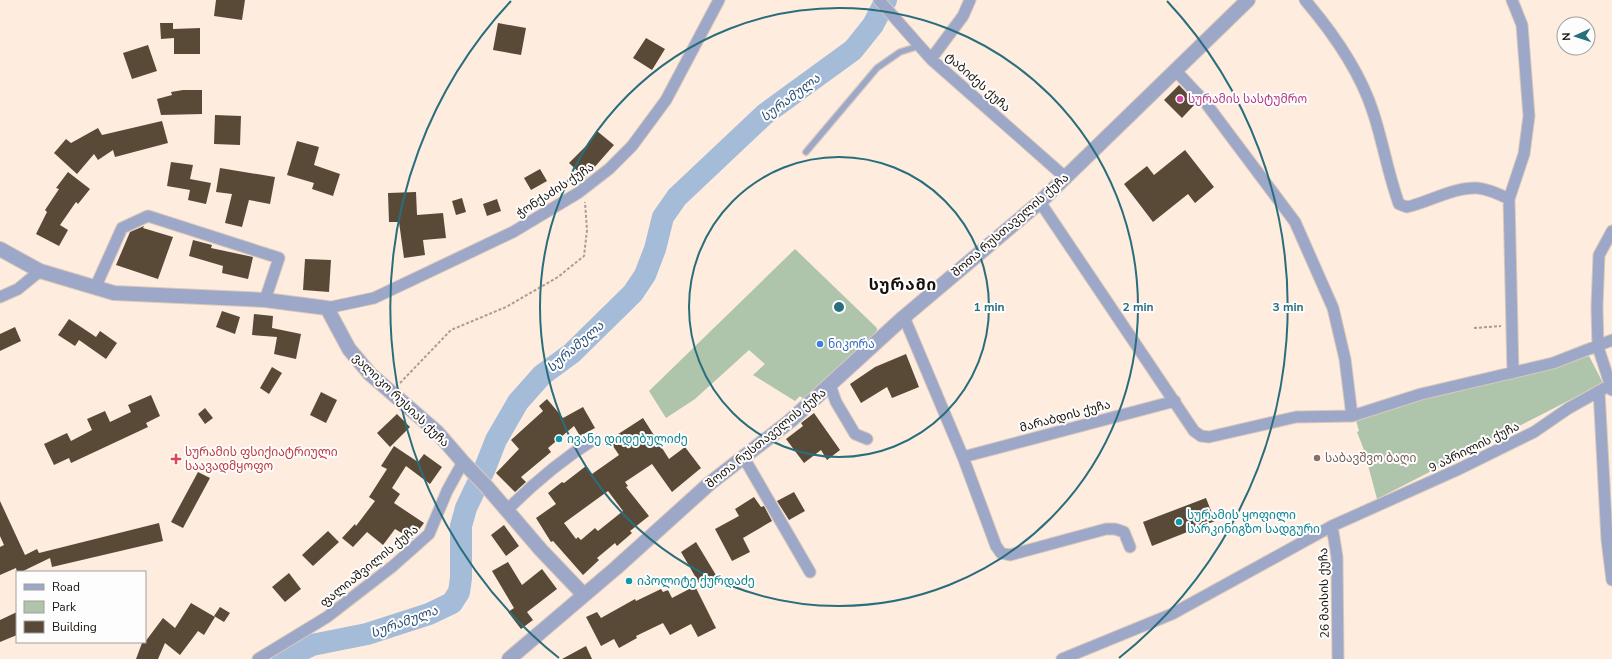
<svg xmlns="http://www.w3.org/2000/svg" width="1612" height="659" font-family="'Nunito Sans','Noto Sans Georgian',sans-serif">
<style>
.green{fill:#aec5ab}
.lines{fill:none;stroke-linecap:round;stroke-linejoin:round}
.river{stroke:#a5bcd8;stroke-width:22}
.building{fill:#594a38;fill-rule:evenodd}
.service-casing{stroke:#d9c9bc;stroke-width:8}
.minor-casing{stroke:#d9c9bc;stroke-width:13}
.tertiary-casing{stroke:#d9c9bc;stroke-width:16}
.path{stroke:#ab9d92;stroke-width:2;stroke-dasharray:3 2;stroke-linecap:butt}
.service{stroke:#9da7c7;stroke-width:5.5}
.minor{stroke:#9da7c7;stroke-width:11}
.tertiary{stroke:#9da7c7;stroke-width:14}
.ring{fill:none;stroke:#286e7c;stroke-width:2}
.hotel-dot{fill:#d1479c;stroke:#fdfdfd;stroke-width:1.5}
.shop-dot{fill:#3f7fe0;stroke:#fdfdfd;stroke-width:1.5}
.culture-dot{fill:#0f9aa8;stroke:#fdfdfd;stroke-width:1.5}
.education-dot{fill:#8d6e63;stroke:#fdfdfd;stroke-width:1.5}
.health-dot{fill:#e0444e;stroke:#fdfdfd;stroke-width:1.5}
.labels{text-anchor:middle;stroke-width:4;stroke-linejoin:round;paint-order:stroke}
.street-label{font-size:12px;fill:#18110b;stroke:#fdfdfd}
.hotel-label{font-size:12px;fill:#b23c85;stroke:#fdfdfd;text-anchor:start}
.shop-label{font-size:12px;fill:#366cbe;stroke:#fdfdfd;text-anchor:start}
.culture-label{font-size:12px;fill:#0d838f;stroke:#fdfdfd;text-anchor:start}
.health-label{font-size:12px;fill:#be3a42;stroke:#fdfdfd;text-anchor:start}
.education-label{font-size:12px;fill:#785e54;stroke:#fdfdfd;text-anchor:start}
.water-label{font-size:13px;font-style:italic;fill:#2d4f77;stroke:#fdfdfd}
.district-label{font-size:16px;font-weight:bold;letter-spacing:1px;fill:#18110b;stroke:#fdfdfd}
.centre{fill:#286e7c;stroke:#fdfdfd;stroke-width:2}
.ring-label{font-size:12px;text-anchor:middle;font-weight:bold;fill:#286e7c;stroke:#fdfdfd;stroke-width:4;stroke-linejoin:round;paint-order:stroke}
</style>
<rect width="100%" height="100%" fill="#feecde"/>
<path class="green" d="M795,249l82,79 -2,13 -66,63 -9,-8 -5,5 -42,-26 12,-11 -16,-14 -54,49 -29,19 -17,-27z
M1589,356l14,27 -226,116 -13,-49 -7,-18 2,-1 -5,-18 200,-46z"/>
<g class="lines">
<path class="river" d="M283,659l29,-14 55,-11 62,-20 23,-11 7,-11 2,-14v-52l5,-18 19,-40 11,-28 22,-38 24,-27 30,-22 61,-60 12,-18 10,-26 8,-32 14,-20 88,-83 88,-64 20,-25 13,-25"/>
</g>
<path class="building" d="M216,0h29l-3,20 -28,-4z
M160,23h13v6l27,-1v26h-26v-16l-13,1z
M498,23l28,5 -5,27 -28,-5z
M646,38l19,11 -13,21 -19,-12z
M148,45l9,26 -25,8 -9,-26z
M1179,85l17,18 -14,15 -18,-18z
M183,90h19v24l-41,1 -4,-16 15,-4 -1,-3z
M215,115l26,1 -1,29 -26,-1z
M162,121l6,22 -53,14 -2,-7 -15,10 -4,-6 -17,20 -23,-21 12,-14 5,4 27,-15 4,7z
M597,131l17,14 -29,33 -16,-15 17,-17z
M297,141l22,6 -5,18 26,9 -7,22 -21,-7 2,-6 -27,-8z
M1185,150l29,37 -19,16 -7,-9 -35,28 -29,-38 23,-18 7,9z
M171,162l22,3 -3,14 21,4 -5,21 -18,-4 2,-10 -23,-4z
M220,168l55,9 -5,27 -21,-4 -7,27 -17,-4 7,-29 -16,-2z
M540,169l7,12 -16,9 -7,-12z
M68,172l22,17 -12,15 -2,-2 -16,23 8,5 -9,16 -23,-12 11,-22 -2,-2 14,-21 -3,-1z
M416,192l1,23 26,-2 3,25 -23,2 2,15 -21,3 -5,-36h-10l-1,-29z
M462,198l4,14 -10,3 -4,-14z
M497,199l4,12 -14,5 -4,-12z
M144,226l-1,2 30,9 -15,42 -42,-14 14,-33z
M193,240l19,5 -1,3 42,9 -5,22 -26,-6 1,-7 -34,-10z
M305,259l26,1 -2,32 -26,-2z
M222,311l18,6 -5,17 -19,-7z
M254,314l19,2 -1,12 29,6 -5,25 -22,-5 3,-17 -25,-2z
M69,319l27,18 4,-6 17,12 -11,16 -27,-19 -4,6 -17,-11z
M15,327l6,14 -21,10v-17z
M906,354l13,33 -27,11 -5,-11 -26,16 -11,-19 25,-17z
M272,367l10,6 -13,21 -9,-6z
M321,392l16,8 -11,23 -16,-8z
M151,395l9,21 -14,7 2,4 -77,36 -2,-5 -15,7 -10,-21 23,-11 4,8 21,-11 -5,-11 18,-8 5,11 21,-10 -3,-7z
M547,399l16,19 20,-11 12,21 -15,8 -6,-10 -26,22 3,4 -30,25 5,5 -11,10 -19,-19 23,-24 -8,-9 32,-29 -4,-5z
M205,408l8,10 -8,6 -7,-10z
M814,413l26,37 -13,10 -6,-10 -17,13 -18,-24 17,-13 -2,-3z
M397,414l13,13 -20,20 -13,-14z
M643,418l26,41 16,-12 16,21 -29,24 -20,-28 -27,18 3,4 -2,1 23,29 -19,15 2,2 -15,13 -2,-3 -18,15 2,2 -16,15 -30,-34 -2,1 -15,-24 20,-14 -8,-11 14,-11 2,1 22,-17 6,8 27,-19 -10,-15zM608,491l15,20 -25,20 -3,-3 -14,12 -3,-3 -2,2 -12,-16z
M394,446l24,16 6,-8 18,13 -12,17 -24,-18 -14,22 8,6 -6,9 30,20 -12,16 -17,-10 -12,16 -16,-13 -14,15 -11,-9 13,-14 1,2 19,-25 -6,-4 18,-28 -6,-3z
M198,472l12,6 -27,50 -12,-6z
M794,492l11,19 -16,9 -12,-19z
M754,497l7,10 3,-1 8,15 -29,17 7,14 -18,9 -17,-32 24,-13 -4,-7z
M1206,498l9,23 -63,25 -9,-24z
M0,501l25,54 12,-6 2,4 120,-30 4,18 -111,26 -2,-9 -29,14h-4l-1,-4 -16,7v-28l4,-2 -4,-9z
M504,525l15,21 -13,10 -15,-21z
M328,531l11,11 -26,24 -11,-11z
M696,542l23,38 -16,10 -22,-38z
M508,562l14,23 20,-16 15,20 -30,23 6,8 -12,9 -13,-17 6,-4 -22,-37z
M289,573l12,16 -16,13 -13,-15z
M695,586l21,42 -18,9 -7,-13 -21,11 -7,-12 -27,13 1,2 -18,10 -5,-9 -13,7 -15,-29 11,-5 4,6 34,-19 1,2 25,-12 2,3 5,-2 4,8z
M191,603l24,14 -11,18 -6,-4 -18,24 -15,-12 -7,16h-22l6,-16 3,-1 18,-24 12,10z
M220,607l10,6 -6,9 -10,-6z
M17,612v23l-17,7v-22z
M586,646l6,13h-30z"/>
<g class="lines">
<g class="service-casing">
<path id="service" d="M806,152l71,-84 23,-16 19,-6"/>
</g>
<g class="minor-casing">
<path id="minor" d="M879,0l52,59 135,119
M1305,0c28,33 55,71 68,112 10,30 15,62 26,92l8,3c22,-5 47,-20 70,-19 11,1 22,6 32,11
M1512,0l10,25 7,91 -5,38 -15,45 4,174
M931,59l32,-43 7,-16
M1176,71l29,31 90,120 38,86 12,51 7,57
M1040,202l154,229 7,5 8,1 87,-20 56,-1 69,-22 132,-31 59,-23
M1612,231l-13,24 -2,52 1,40 14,43
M95,288l27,-60 26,-12 131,42 -14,42
M0,297l18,-8 22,-18
M327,308l47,-10 139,-66 65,-39 31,-24 23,-23 34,-46 53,-100
M904,317l59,140 33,89 5,7 9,2 96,-26h9l9,3 6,15
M830,385l6,17 19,32 12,5
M1599,391l8,149 5,40
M963,457l212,-56
M744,458l66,114
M507,510c27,-27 54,-50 86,-70
M1332,526l5,31 1,102
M258,659l69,-42 66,-51 36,-32 18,-43 16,-29
M1062,659l110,-45 160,-88 127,-57 75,-37 35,-24 43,-24"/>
</g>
<g class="tertiary-casing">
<path id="tertiary" d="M0,249l40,22 74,22 151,7 62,8 22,41 21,25 67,58 26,30 24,25 54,63 43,45
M509,659l107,-91 93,-84 81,-63 114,-104 136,-115 208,-202"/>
</g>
<path class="path" d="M1474,328l27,-2
M400,383l51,-53 55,-23 52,-30 26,-21 3,-26 -2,-28"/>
<use href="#service" class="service"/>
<use href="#minor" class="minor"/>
<use href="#tertiary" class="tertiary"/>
</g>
<g class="ring">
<circle cx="839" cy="307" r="150"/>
<circle cx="839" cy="307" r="299"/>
<path d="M559 658A449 449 0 0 1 511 1M1167 1A449 449 0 0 1 1119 658"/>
</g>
<circle class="hotel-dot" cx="1180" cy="99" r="4"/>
<circle class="shop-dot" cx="820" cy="344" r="4"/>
<g class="culture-dot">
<circle cx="559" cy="439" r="4"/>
<circle cx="1179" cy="522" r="4"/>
<circle cx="629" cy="581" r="4"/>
</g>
<circle class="education-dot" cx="1317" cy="458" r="4"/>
<path class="health-dot" d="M174 453h4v4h4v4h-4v4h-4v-4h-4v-4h4z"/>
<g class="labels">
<g class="street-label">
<text transform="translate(978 82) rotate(42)" y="4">ტაბიძეს ქუჩა</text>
<text transform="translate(555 190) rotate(-33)" y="4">ჭონქაძის ქუჩა</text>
<text transform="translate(1010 225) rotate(-41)" y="4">შოთა რუსთაველის ქუჩა</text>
<text transform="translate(401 400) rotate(44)" y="4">ვალიკო რუსიას ქუჩა</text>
<text transform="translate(1065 416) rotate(-15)" y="4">მარაბდის ქუჩა</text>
<text transform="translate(766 438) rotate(-39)" y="4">შოთა რუსთაველის ქუჩა</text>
<text transform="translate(1474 447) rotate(-26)" y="4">9 აპრილის ქუჩა</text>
<text transform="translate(369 566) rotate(-39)" y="4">ფალიაშვილის ქუჩა</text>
<text transform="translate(1324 593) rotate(-91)" y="4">26 მაისის ქუჩა</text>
</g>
<g class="hotel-label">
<text x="1188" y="103">სურამის სასტუმრო</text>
</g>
<g class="shop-label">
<text x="828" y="348">ნიკორა</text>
</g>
<g class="culture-label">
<text x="567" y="443">ივანე დიდებულიძე</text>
<text x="1187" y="519">სურამის ყოფილი<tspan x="1187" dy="14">სარკინიგზო სადგური</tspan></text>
<text x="637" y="585">იპოლიტე ქურდაძე</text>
</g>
<g class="health-label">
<text x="185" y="456">სურამის ფსიქიატრიული<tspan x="185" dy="14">საავადმყოფო</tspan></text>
</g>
<g class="education-label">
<text x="1325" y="462">საბავშვო ბაღი</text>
</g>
<g class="water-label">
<text transform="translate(790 97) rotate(-37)" y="5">სურამულა</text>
<text transform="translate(575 346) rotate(-41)" y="5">სურამულა</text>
<text transform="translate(404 621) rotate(-20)" y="5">სურამულა</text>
</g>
<g class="district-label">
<text x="903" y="290">სურამი</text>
</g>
</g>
<circle cx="839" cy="307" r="6" class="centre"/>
<g class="ring-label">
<text x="989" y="311">1 min</text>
<text x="1138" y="311">2 min</text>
<text x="1288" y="311">3 min</text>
</g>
<rect x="16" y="571" width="130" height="72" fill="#fdfdfd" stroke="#a19f9c"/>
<rect x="24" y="584" width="20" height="6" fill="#9da7c7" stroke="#a19f9c"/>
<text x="52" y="591" font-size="12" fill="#18110b">Road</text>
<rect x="24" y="601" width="20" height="12" fill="#aec5ab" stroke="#a19f9c"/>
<text x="52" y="611" font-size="12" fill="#18110b">Park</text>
<rect x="24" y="621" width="20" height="12" fill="#594a38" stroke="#a19f9c"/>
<text x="52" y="631" font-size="12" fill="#18110b">Building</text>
<g transform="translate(1576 36) rotate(267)"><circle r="19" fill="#fdfdfd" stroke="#a19f9c"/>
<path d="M0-3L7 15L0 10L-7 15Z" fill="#286e7c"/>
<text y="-6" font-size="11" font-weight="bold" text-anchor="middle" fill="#18110b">N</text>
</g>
</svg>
